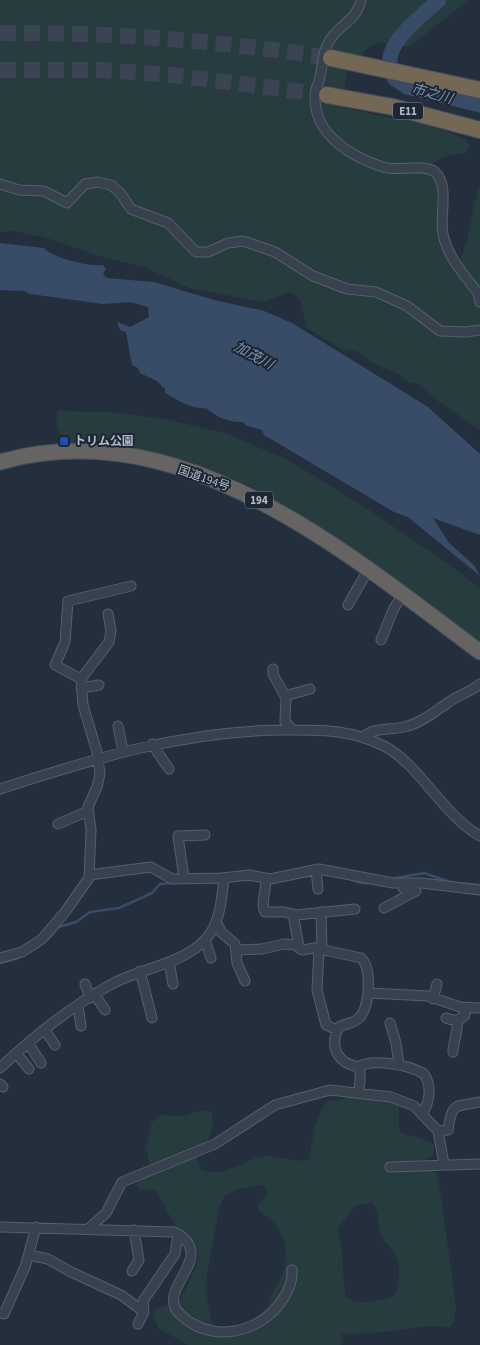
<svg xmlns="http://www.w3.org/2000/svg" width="480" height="1345" font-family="'Source Sans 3','Noto Sans JP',sans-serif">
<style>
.green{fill:#263c3f;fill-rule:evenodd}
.water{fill:#394c67}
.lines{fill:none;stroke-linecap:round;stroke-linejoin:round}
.stream{stroke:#394c67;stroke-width:2.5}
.river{stroke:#394c67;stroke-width:15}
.motorway-tunnel{stroke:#3a4453;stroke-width:16;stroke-dasharray:16 8;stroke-linecap:butt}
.minor-casing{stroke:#565f6c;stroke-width:11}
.trunk-casing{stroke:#434c59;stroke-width:17}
.motorway-casing{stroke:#434c59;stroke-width:18}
.minor{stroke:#38414e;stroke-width:9}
.trunk{stroke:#656462;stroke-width:15}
.motorway{stroke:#746855;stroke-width:16}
.transit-dot{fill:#1a4fb4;stroke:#1d2633;stroke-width:2}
.labels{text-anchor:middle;stroke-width:4;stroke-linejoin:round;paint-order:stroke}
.shield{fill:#1d2633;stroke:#878f9c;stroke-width:1}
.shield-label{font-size:11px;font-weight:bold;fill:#b4bcc9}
.poi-label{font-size:12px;font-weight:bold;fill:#b4bcc9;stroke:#1d2633;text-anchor:start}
.street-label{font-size:12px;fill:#b4bcc9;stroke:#1d2633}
.water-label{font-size:14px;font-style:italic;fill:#7c92b1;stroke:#1d2633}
</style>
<rect width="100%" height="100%" fill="#242f3e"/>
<path class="green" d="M0,0h469l-59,46 -5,1 -24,-5 -11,4 -23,24 -5,37c42,12 87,13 126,34l1,7 -5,5 -21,4 -12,8 7,16 4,24 -2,18 13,39 7,-2c11,-23 11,-51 20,-76v246l-45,-31 -16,-15 -10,-2 -9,-7 -27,-12 -17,-12 -15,-2 -34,-21 -7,-28 -7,-7 -5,-1 -25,10 -74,-14 -42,-20 -45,-11 -58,-20 -32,-6 -12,1z
M57,411l55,1 58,8 57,14 61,26 75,46 87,59 30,23v55l-132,-94 -98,-63 -34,-14 -57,-17 -44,-10 -46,-3 -8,-5 -5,-17z
M350,1096l46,7 3,4v24c11,7 24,6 35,13v11l-11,6 2,8 12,4 3,17 16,116 -2,15 -4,6 -20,-1 -54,7 -34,1 -1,11h-153l-30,-17 -5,-13 2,-6 24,-7c7,-15 30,-50 12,-65 -4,-4 -9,-5 -13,-9 -8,-10 -15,-25 -22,-37l-17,-2 -2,-4 2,-6 13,-4 -6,-28 6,-25 10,-7 22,1 18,-6 9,2 3,12 -6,17 -14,6 7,23c19,8 38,-6 55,-12 19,-6 36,5 53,2 3,-17 7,-47 19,-60l10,1zM262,1185l4,3 2,8 -11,9 2,6c25,14 33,40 22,67 -3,6 -7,11 -10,17 -2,4 -1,11 -5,14 -12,14 -30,21 -48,20l-7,-8 -6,-34 14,-78 5,-12 14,-8zM372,1203c9,8 4,22 9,33 2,5 7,8 10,12 11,14 10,32 3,48 -15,4 -34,11 -48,1 -3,-15 -3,-29 -4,-45 0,-8 -4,-15 -4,-24l17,-22z"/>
<path class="water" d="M0,243l44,5c8,10 46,19 59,17l3,4 -3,5 3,4 48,4 60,18 50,11 28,12 136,84 52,47v81l-47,-17 16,25 26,23 5,10 -72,-59 -14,-5 -130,-77 -2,-5 -15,-4 -4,-4c-14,1 -26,-5 -37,-14 -13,2 -30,-9 -41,-15v-4l-8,-8 -17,-8 -2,-5 -6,-3 -6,-33 -6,-2 -3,-8 13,5 19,-10 -1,-10 -18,-5 -27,2 -73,-10 -5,-3 -25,-1z"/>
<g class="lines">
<path class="stream" d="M350,879l12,4h9
M391,879l33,-6 29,10 27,2
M242,880h14
M48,939l11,-12 17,-5 14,-10 29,-4 33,-15 8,-9 14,-1
M0,963l16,-4 22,-12"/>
<path class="river" d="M439,0c-15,14 -52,41 -49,63 0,5 3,11 4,15l13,9 73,18"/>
<path class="motorway-tunnel" d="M0,33c111,-1 221,8 331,25
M0,70h100l72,5 155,20"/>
<g class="minor-casing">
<path id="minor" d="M361,0c-5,21 -18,22 -29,37 -10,13 -9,26 -12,40 -1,6 -5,12 -5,18 -2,39 36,62 68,72 15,5 42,-4 52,5 15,14 4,45 8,62 4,22 22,42 35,59l2,9
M0,184l19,6 25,1 23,12 18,-19 13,-2 13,3 10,9 10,15 37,14 28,29h12l20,-9 15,-2 9,3 23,8 38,24 34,13 29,3 31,14 33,25 26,1 14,-2
M348,605l20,-35
M381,640l13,-32 9,-13
M273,669v5l13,24 -1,23 7,9
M81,679l28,-37 2,-11 -3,-17
M81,688l18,-3
M285,696l25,-7
M118,726l5,25
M363,737c11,-10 28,-7 41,-10 18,-4 31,-16 45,-25 10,-7 21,-10 31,-18
M152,744l17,25
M0,789c96,-31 182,-58 284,-59 36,0 67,-1 100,16 36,19 57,67 96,90
M58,824l30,-13
M316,870l2,19
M89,875l62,-8 21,12 50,-1 27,-3 21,4 49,-10 74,14h29l58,7
M184,878l-6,-42 27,-1
M266,878c1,10 -6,26 -1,34h19l12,3 59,-6
M384,908l32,-17 -13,-3
M321,912l1,37
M293,914l6,33
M216,922l6,11 13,11 2,19 8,18
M205,940l6,18
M319,949l-2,41 9,35 11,5
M237,950l25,-1 22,-5 11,1 7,5 13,-2 46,10c11,10 9,48 -1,59 -6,7 -14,6 -21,10 -7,12 -6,27 6,35 4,3 11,3 14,7 3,5 0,17 0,23
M0,958l22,-6 20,-13 23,-27 24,-34 2,-48 -3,-23 9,-20 3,-13 -3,-22 -14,-47 -2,-26 -26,-14 10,-23 3,-41 63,-15
M169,962l4,22
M140,971l12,47
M85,984l5,14
M369,993l59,3 32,11 20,1
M95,995l10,15
M433,999l4,-15
M78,1006l3,20
M446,1018c8,3 13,3 19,-3v-7
M390,1023l6,20 3,22
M45,1030l10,15
M28,1043l13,20
M453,1052c0,-11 6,-21 4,-32
M16,1053l13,16
M358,1067c14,-9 52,-2 66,7 8,12 6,28 -2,40
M0,1068c33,-31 70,-61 110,-83 30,-17 72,-20 96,-46 14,-15 16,-42 18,-61
M0,1084l3,3
M438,1131l10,-1c4,-28 6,-23 32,-28
M390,1167l90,-3
M0,1227l174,5c45,23 -15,54 3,79 30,34 83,24 106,-12 6,-9 10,-18 9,-29
M88,1229l18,-16 16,-31 93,-38 60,-39 55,-15 61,7 23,9 24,25 6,33
M29,1255l19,4 23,13 50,23 23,17
M132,1271l7,-11 -5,-30
M0,1313l4,1 21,-47 11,-40
M138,1324l6,-12 -1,-11 32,-47 3,-20"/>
</g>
<g class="trunk-casing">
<path id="trunk" d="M0,462c179,-52 346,90 480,190"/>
</g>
<g class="motorway-casing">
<path id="motorway" d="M331,58l149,32
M327,95l66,12 87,23"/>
</g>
<use href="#minor" class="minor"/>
<use href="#trunk" class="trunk"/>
<use href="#motorway" class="motorway"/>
</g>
<rect class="transit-dot" x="59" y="436" width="10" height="10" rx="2.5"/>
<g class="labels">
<g class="shield">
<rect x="393" y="102.5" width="30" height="17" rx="4"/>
<rect x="245" y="491.5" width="28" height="17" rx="4"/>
</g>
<g class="shield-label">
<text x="408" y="115">E11</text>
<text x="259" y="504">194</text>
</g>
<g class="poi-label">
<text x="74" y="445">トリム公園</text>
</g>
<g class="street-label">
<text transform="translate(204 478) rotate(19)" y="4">国道194号</text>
</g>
<g class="water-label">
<text transform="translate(432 93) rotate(15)" y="5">市之川</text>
<text transform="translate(254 355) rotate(28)" y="5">加茂川</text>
</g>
</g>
</svg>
